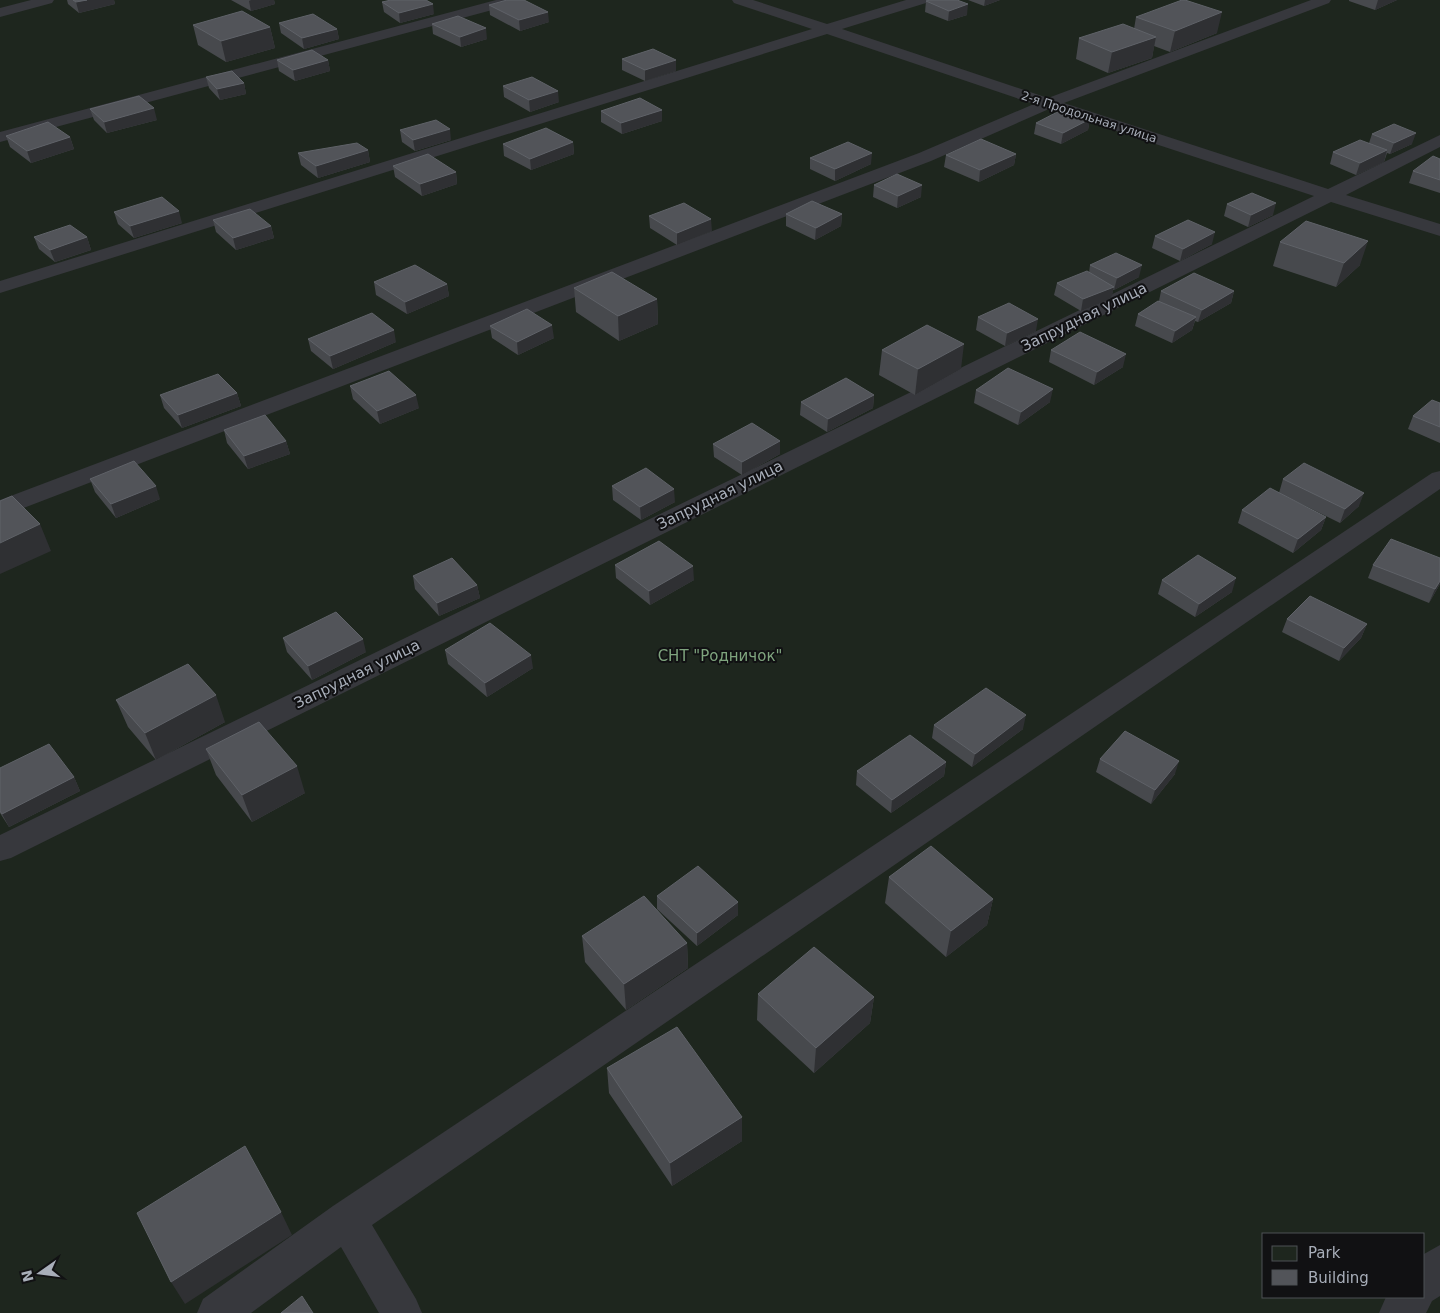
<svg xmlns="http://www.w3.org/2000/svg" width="1440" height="1313" font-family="'DejaVu Sans',sans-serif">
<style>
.green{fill:#1e261e;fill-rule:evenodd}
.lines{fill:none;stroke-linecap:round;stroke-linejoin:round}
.service{fill:#37383d;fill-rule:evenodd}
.wall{fill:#47494d}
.shaded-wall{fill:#2f3033}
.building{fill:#525459;stroke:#5f6268}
.labels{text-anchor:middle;stroke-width:4;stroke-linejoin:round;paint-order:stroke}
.far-street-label{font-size:12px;fill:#a8aeb9;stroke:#111113}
.street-label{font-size:15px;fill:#a8aeb9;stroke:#111113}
.park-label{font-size:15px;fill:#7fa47e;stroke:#111113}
</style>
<rect width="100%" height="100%" fill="#161618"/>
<path class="green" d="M0,0h1440v1313h-1440zM1264,1234h160v63h-160z"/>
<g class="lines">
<path class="service" d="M31,0h23l-2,3 -52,14v-9z
M496,0h24l-2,3 -518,139v-10z
M732,0h21l74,24 79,-24h22l-2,3 -84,26 206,69 263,-98h20l-2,3 -265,100 264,86 112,-54v12l-94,48 94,29v12l-109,-34 -1320,656 -11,3v-26l1314,-639 -265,-87 -118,52 -931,356v-17l919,-347 115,-49 -207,-70 -827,259v-12l812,-252 -78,-26z
M1440,471v18l-1068,736 44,74 6,14h-43l-38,-66 -90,66h-54l6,-14 130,-93 1099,-733z
M1440,1245v51l-8,5 -6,12h-47l7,-16h38v-43z"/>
</g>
<path class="wall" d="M67,0h47l1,4 -36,9 -11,-9z
M231,0h43l1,4 -24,7z
M968,0h32l-16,6z
M1349,0h48l-22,10 -26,-9z
M926,1l41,14 -19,6 -23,-9z
M382,2l52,12 -34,9 -16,-11z
M489,5l60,17 -29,9 -30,-16z
M1136,17l81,16 -47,19 -16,-6 -2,12 -44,15 -32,-14 3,-21 55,-9z
M279,23l58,6 2,10 -35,10 -23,-16z
M432,24l55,15 -26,8 -28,-13z
M193,25l77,2 5,21 -49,14 -28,-17z
M622,59l54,12 -31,10 -23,-11z
M277,60h51l2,11 -35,10 -16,-10z
M206,77l38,6 2,11 -26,6 -11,-12z
M503,86l56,16 -29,10 -26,-15z
M90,109l67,11 -50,13 -13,-13z
M662,110v11l-40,13 -21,-12v-11z
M1090,119l-2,11 -27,14 -27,-10 2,-11z
M400,130l51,10 -36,11 -13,-9z
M1372,134l40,10 -22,10 -3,-1 -3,9 -28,13 -26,-11 3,-12 36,-9z
M6,136l64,1 4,12 -43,14 -21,-16z
M573,142l1,12 -43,16 -27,-14 -1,-12z
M368,150l2,12 -52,16 -17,-13 -3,-12z
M1016,154l-2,11 -35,17 -35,-15 2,-12z
M810,158l61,6 -36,17 -25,-12z
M1440,159v34l-31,-10 4,-12z
M393,166l63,6 1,12 -35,12 -27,-19z
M874,185l47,12 -24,11 -24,-11z
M1227,204l46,11 -25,12 -24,-11z
M114,212l68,11 -48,15 -16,-14z
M786,214h56l-1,12 -26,14 -29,-14z
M649,216l63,15 -35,14 -27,-17z
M213,220l58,6 3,12 -38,12 -20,-18z
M1155,236l57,8 -32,17 -28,-13z
M34,237h53l4,13 -36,12 -16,-13z
M1280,242l80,23 -24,22 -63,-21z
M1090,265l49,12 -25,13h-1l-2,9 -30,12 -27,-16 3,-12 32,-10z
M374,282l73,2 2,12 -42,18 -31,-19z
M574,288l83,11 1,25 -39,17 -43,-29z
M1161,291h73l-3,12 -33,19 -3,-1 -3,9 -20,13 -37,-17 3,-12 21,-13z
M978,317l58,14 -31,15 -29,-16z
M490,326l64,12 -36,17 -26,-17z
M308,339l88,3 -63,27 -22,-18z
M882,350l79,19 -46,26 -36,-20z
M1051,350l72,17 -29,18 -45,-23z
M350,386l69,22 -39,16 -27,-25z
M976,390l74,12 -32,23 -44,-22z
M237,393l4,13 -59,22 -18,-20 -4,-13z
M874,395l-1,13 -46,24 -27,-17 1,-13z
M1440,403v40l-32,-14 5,-13z
M224,430l62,11 4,13 -42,15 -21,-26z
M780,441v13l-38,21 -28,-18 -1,-13z
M90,479l70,20 -44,19 -21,-26z
M1283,479l76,27 -19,17 -61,-30z
M612,486l63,16 -34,18 -28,-20z
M1242,510l84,7 -5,13 -28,23 -55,-30z
M1440,558v26l-11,19 -61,-25 5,-13z
M615,565l79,15 -44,25 -34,-27z
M413,576l64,9 3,13 -41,18 -24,-27z
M1162,580l70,12 -37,25 -37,-23z
M1287,619l80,5 -6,14 -22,23 -57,-29z
M283,638l83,14 -54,28 -25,-28z
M445,650l88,18 -46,29 -39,-33z
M116,700l109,22 -69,38 -28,-33z
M934,725l89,4 -51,38 -40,-29z
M206,749l99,44 -53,29 -36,-47z
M1100,759l75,15 -24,30 -55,-32z
M946,762l-2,14 -53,37 -35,-28 1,-14z
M0,768l74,9 6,14 -71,36 -9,-14z
M889,877l104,22 -6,26 -41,32 -61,-54z
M657,896l81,6v13l-41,31 -40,-37z
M582,936l105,7 1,25 -62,42 -41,-48z
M758,994l116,3 -4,26 -56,50 -57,-53z
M607,1068l135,49v24l-70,45 -63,-93z"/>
<path class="shaded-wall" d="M87,0h27l1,4 -36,9 -3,-11z
M251,0h23l1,4 -24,7 -2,-10z
M985,0h15l-16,6z
M1378,0h19l-22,10z
M433,4l1,10 -34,9 -1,-10z
M968,4l-1,11 -19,6 1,-10z
M548,12l1,10 -29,9 -1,-11z
M1222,12l-5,21 -47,19 5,-21z
M270,27l5,21 -49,14 -5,-21z
M486,28l1,11 -26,8 -1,-10z
M337,29l2,10 -35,10 -2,-11z
M1156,37l-4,21 -44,15 4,-21z
M328,60l2,11 -35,10 -2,-11z
M676,60v11l-31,10v-11z
M244,83l2,11 -26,6 -3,-11z
M558,91l1,11 -29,10 -1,-12z
M154,108l3,12 -50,13 -3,-11z
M662,110v11l-40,13 -1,-11z
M1090,119l-2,11 -27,14 2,-11z
M450,129l1,11 -36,11 -2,-11z
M1416,133l-4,11 -22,10 4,-11z
M70,137l4,12 -43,14 -4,-12z
M573,142l1,12 -43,16 -1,-11z
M368,150l2,12 -52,16 -2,-12z
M1387,150l-3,12 -28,13 4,-12z
M872,153l-1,11 -36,17v-12z
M1016,154l-2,11 -35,17 1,-12z
M456,172l1,12 -35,12 -2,-12z
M922,185l-1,12 -24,11 1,-12z
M1276,203l-3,12 -25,12 3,-12z
M179,211l3,12 -48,15 -4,-12z
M842,214l-1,12 -26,14 1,-12z
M711,219l1,12 -35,14v-12z
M271,226l3,12 -38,12 -3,-12z
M1215,232l-3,12 -32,17 3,-12z
M87,237l4,13 -36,12 -5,-12z
M1368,241l-8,24 -24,22 8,-24z
M1142,265l-3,12 -25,13 3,-12z
M447,284l2,12 -42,18 -2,-12z
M1114,287l-3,12 -30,12 2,-12z
M1234,291l-3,12 -33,19 4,-12z
M657,299l1,25 -39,17 -1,-25z
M1196,317l-4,13 -20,13 3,-12z
M1038,319l-2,12 -31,15 2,-13z
M552,325l2,13 -36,17 -1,-13z
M394,330l2,12 -63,27 -3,-13z
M964,344l-3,25 -46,26 3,-26z
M1126,354l-3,13 -29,18 3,-13z
M1053,389l-3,13 -32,23 3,-13z
M237,393l4,13 -59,22 -4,-13z
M416,395l3,13 -39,16 -3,-13z
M874,395l-1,13 -46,24 1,-13z
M286,441l4,13 -42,15 -4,-13z
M780,441v13l-38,21v-13z
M156,486l4,13 -44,19 -5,-14z
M674,489l1,13 -34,18 -1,-13z
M1364,493l-5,13 -19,17 5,-14z
M1326,517l-5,13 -28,23 5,-14z
M40,524l11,27 -51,23v-31z
M693,566l1,14 -44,25 -1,-14z
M1236,578l-4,14 -37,25 4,-13z
M1440,581v3l-11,19 6,-14z
M477,585l3,13 -41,18 -2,-13z
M1367,624l-6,14 -22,23 5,-13z
M363,639l3,13 -54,28 -4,-14z
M531,655l2,13 -46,29 -2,-14z
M216,695l9,27 -69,38 -11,-27z
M1026,715l-3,14 -51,38 3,-13z
M1179,761l-4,13 -24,30 4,-14z
M946,762l-2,14 -53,37 1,-13z
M297,766l8,27 -53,29 -10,-27z
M74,777l6,14 -71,36 -7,-13z
M993,899l-6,26 -41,32 5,-26z
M738,902v13l-41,31v-13z
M687,943l1,25 -62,42 -2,-26z
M874,997l-4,26 -56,50 2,-25z
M742,1117v24l-70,45 -2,-23z
M281,1212l11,23 -107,69 -14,-22z"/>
<path class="building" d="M73,0h14l-11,2z
M391,0h35l7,4 -34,9 -17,-11z
M507,0h17l24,12 -29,8 -30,-15z
M930,0h27l11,4 -19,7 -23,-10z
M1182,0h3l37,12 -47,19 -39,-14z
M242,11l28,16 -49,14 -28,-16z
M313,14l24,15 -35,9 -23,-15z
M458,16l28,12 -26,9 -28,-13z
M1123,24l33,13 -44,15 -33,-14z
M653,49l23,11 -31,10 -23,-11z
M312,50l16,10 -35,10 -16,-10z
M232,71l12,12 -27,6 -11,-12z
M532,77l26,14 -29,9 -26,-14z
M139,96l15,12 -50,14 -14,-13z
M640,98l22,12 -41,13 -20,-12z
M1063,109l27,10 -27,14 -27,-10z
M436,120l14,9 -37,11 -13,-10z
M48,122l22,15 -43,14 -21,-15z
M1394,124l22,9 -22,10 -22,-9z
M546,128l27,14 -43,17 -27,-15z
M981,139l35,15 -36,16 -34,-15z
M1360,140l27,10 -27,13 -27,-11z
M848,142l24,11 -37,16 -25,-11z
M357,143l11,7 -52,16 -18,-13z
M428,154l28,18 -36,12 -27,-18z
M1433,156l7,3v21l-27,-9z
M897,174l25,11 -24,11 -24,-11z
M1252,193l24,10 -25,12 -24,-11z
M162,197l17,14 -49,15 -16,-14z
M812,201l30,13 -26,14 -30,-14z
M684,203l27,16 -34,14 -28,-17z
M250,209l21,17 -38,12 -20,-18z
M1188,220l27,12 -32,17 -28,-13z
M1306,221l62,20 -24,22 -64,-21z
M70,225l17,12 -37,13 -16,-13z
M1116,253l26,12 -25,13 -27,-13z
M415,265l32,19 -42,18 -31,-20z
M1087,271l27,16 -31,12 -26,-16z
M612,272l45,27 -39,17 -44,-28z
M1194,273l40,18 -32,19 -41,-19z
M1158,301l38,16 -21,14 -37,-17z
M1009,303l29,16 -31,14 -29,-16z
M527,309l25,16 -35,17 -27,-16z
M372,313l22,17 -64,26 -22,-17z
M927,325l37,19 -46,25 -36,-19z
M1080,332l46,22 -29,18 -46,-22z
M1008,368l45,21 -32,23 -45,-22z
M389,371l27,24 -39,16 -27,-25z
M218,374l19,19 -59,22 -18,-20z
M846,378l28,17 -46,24 -27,-17z
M1432,400l8,3v24l-27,-11z
M265,415l21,26 -42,15 -20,-26z
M752,423l28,18 -38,21 -29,-18z
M134,461l22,25 -45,18 -21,-25z
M1304,463l60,30 -19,16 -62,-30z
M646,468l28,21 -34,18 -28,-21z
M1270,488l56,29 -28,22 -56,-29z
M12,496l28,28 -40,19v-42z
M1391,539l49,19v23l-5,8 -62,-24z
M659,541l34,25 -44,25 -34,-26z
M1198,555l38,23 -37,26 -37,-24z
M452,558l25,27 -40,18 -24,-27z
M1310,596l57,28 -23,24 -57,-29z
M336,612l27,27 -55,27 -25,-28z
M490,623l41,32 -46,28 -40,-33z
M188,664l28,31 -71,38 -29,-33z
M986,688l40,27 -51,39 -41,-29z
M259,722l38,44 -55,29 -36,-46z
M1125,731l54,30 -24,29 -55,-31z
M910,735l36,27 -54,38 -35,-29z
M49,744l25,33 -72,37 -2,-3v-43z
M931,846l62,53 -42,32 -62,-54z
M698,866l40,36 -41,31 -40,-37z
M644,896l43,47 -63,41 -42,-48z
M814,947l60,50 -58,51 -58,-54z
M677,1027l65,90 -72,46 -63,-95z
M245,1146l36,66 -110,70 -34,-69z
M302,1296l11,17h-32z"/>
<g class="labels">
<g class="far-street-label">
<text transform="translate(1089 117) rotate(18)" y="4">2-я Продольная улица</text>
</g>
<g class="street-label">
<text transform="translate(1084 317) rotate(-26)" y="5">Запрудная улица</text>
<text transform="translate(720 495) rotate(-26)" y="5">Запрудная улица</text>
<text transform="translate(357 674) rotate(-26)" y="5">Запрудная улица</text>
</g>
<g class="park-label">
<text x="720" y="661">СНТ "Родничок"</text>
</g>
</g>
<rect x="1262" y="1233" width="162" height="65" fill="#111113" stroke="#4d5055"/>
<rect x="1272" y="1246" width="25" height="15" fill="#1e261e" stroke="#4d5055"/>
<text x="1308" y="1258" font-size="15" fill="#a8aeb9">Park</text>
<rect x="1272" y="1270" width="25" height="15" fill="#525459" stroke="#4d5055"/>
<text x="1308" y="1283" font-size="15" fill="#a8aeb9">Building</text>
<g transform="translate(40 1273) rotate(256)" stroke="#111113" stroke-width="4" paint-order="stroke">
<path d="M0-4L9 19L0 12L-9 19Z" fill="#a8aeb9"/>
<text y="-8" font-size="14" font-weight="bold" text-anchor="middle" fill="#a8aeb9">N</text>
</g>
</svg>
